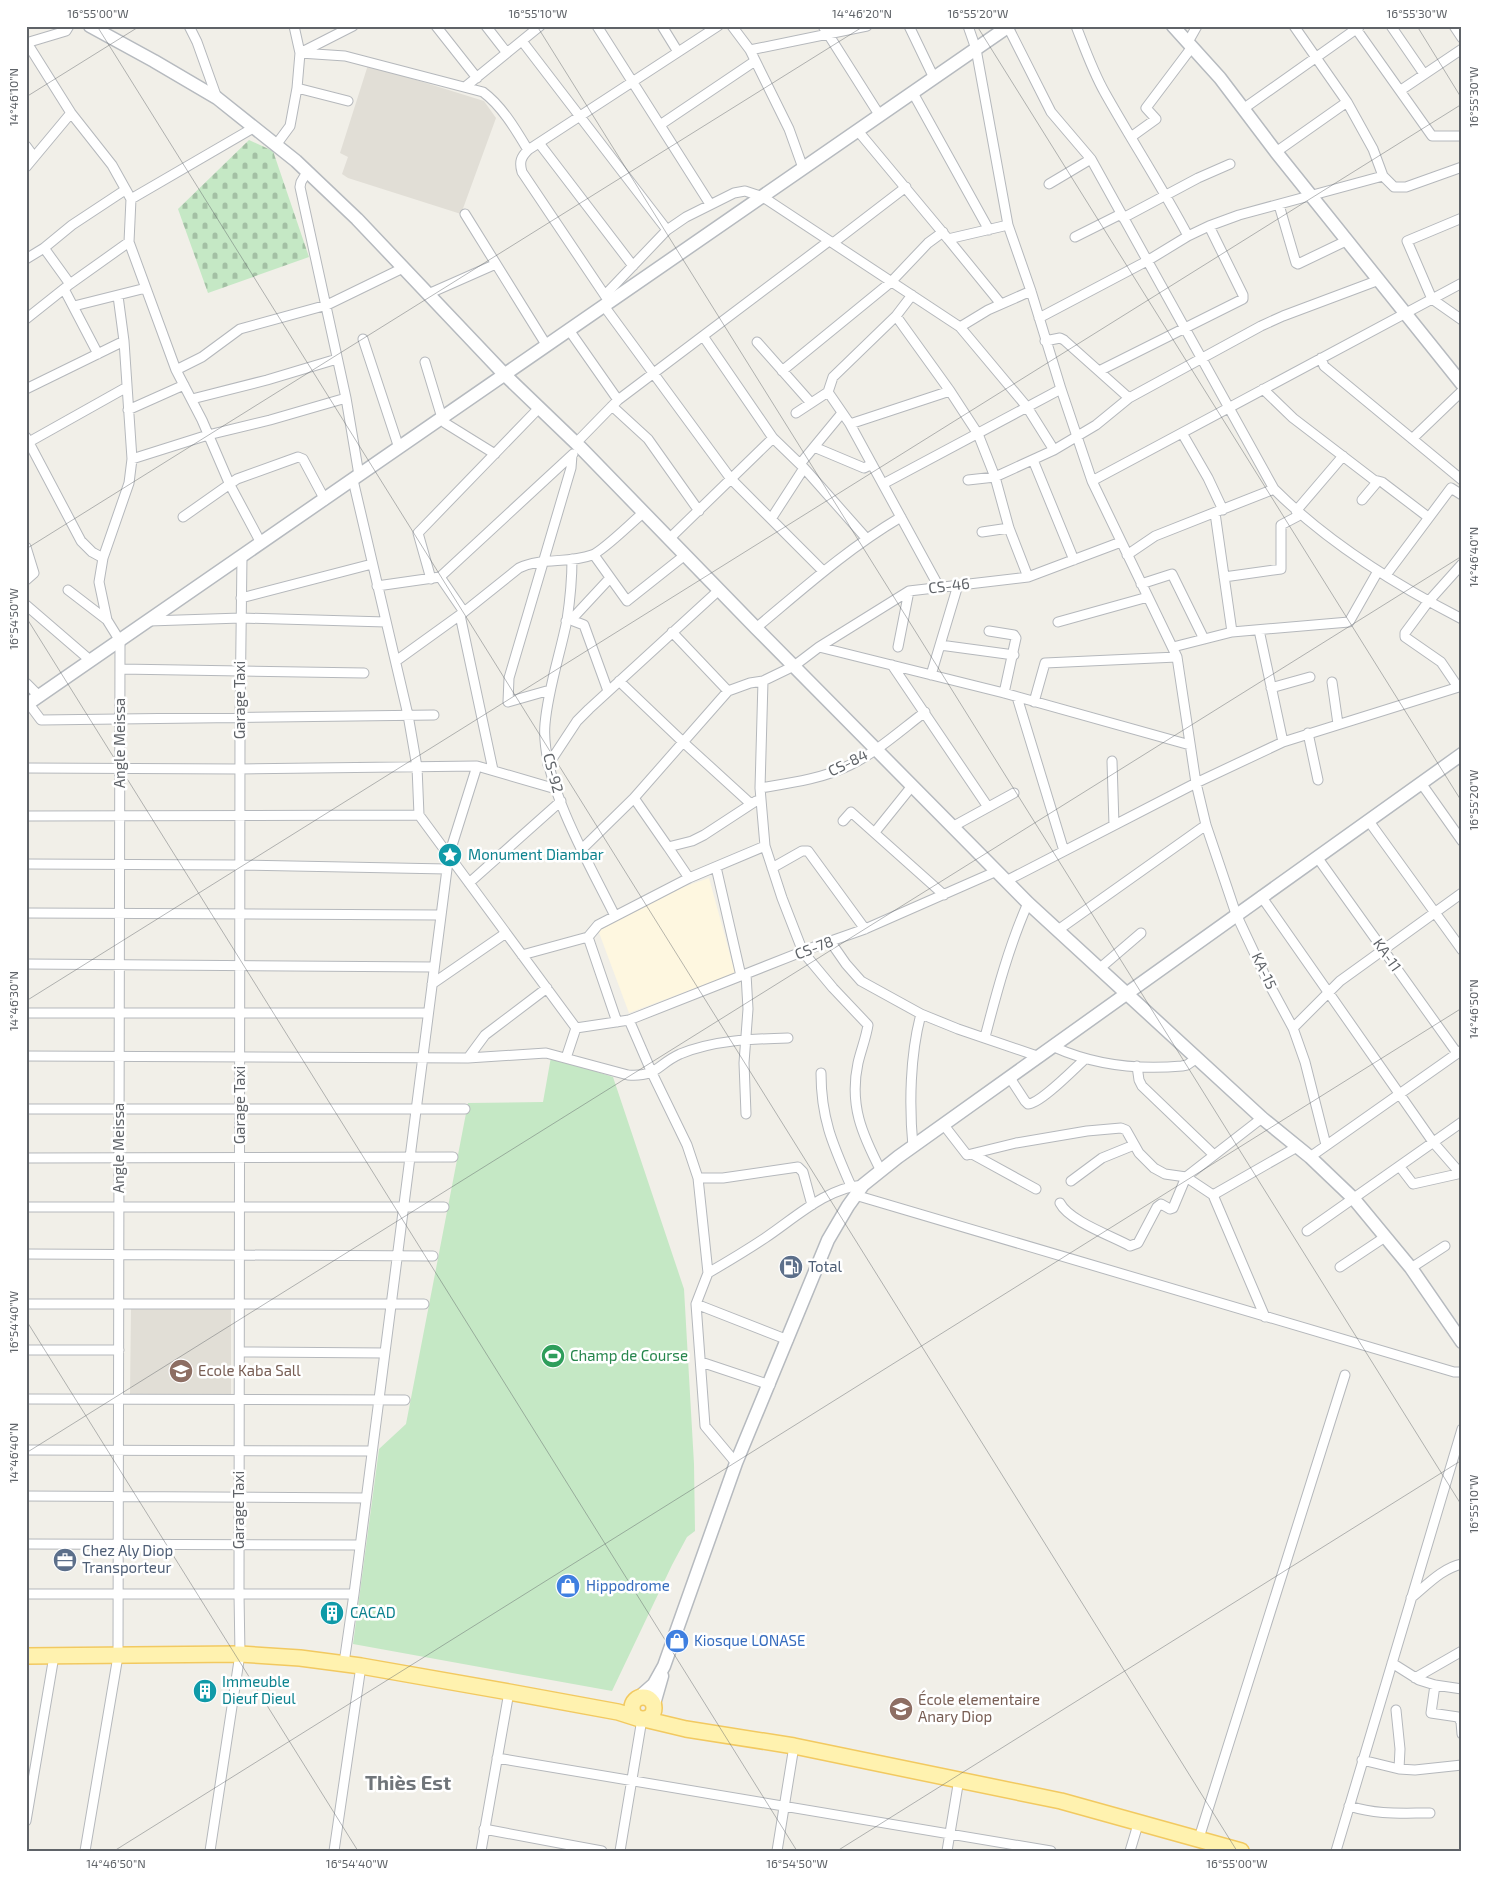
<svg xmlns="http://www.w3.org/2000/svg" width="1488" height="1877" font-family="'Exo 2',sans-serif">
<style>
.commercial{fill:#fef7e0}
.education{fill:#e1ded6}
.cemetery{fill:url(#cemetery-stones)}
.pitch{fill:#c5e8c5}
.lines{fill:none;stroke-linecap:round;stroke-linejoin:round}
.street-casing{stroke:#b5b8bc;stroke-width:11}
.secondary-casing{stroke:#b6babf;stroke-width:15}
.primary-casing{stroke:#f2c960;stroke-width:18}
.street{stroke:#fff;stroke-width:9}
.secondary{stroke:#fff;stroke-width:12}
.primary{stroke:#fff2af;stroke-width:15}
.ticks{fill:none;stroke:#5f6368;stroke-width:1;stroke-opacity:0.45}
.labels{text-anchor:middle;stroke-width:5;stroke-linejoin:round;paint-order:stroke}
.street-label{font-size:15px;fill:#5f6368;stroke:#fff}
.culture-label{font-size:15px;fill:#0d838f;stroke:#fff;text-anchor:start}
.service-label{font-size:15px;fill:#4e5e75;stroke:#fff;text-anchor:start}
.leisure-label{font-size:15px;fill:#27864d;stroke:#fff;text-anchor:start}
.education-label{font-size:15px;fill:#785e54;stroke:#fff;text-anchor:start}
.shop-label{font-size:15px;fill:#366cbe;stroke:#fff;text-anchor:start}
.district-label{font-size:20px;font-weight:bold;fill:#70757a;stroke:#fff}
.neatline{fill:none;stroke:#5f6368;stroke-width:2}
.ticks-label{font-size:12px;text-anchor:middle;fill:#5f6368}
</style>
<defs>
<pattern id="cemetery-stones" width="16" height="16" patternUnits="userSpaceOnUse" patternTransform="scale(1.25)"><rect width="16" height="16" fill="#c5e8c5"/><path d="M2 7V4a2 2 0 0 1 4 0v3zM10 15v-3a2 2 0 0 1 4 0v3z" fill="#a3c0a4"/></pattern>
</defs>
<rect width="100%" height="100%" fill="#f1efe8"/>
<path class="commercial" d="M709,878l26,95 -106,40 -31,-83 85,-43z"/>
<path class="education" d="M368,65l116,36 12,17 -35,96 -113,-36 -6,-4 6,-17 -8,-4z
M131,1309h100v85h-101z"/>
<path class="cemetery" d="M249,140l24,11 36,106 -101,36 -30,-84z"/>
<path class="pitch" d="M551,1057l62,20 71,212 10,175 1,67 -8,6 -15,28 -60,126 -259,-47 26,-195 27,-25 62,-321 75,-1z"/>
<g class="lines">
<g class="street-casing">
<path id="street" d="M189,26l8,16 20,56
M436,26l41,52
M486,26l21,27
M597,26l113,178
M662,26l16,26
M732,26l18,24 39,79 14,39
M823,26l57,90
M909,26l25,52
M968,26l8,23 32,176 23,66 30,98 31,92 85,176 19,126 10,42 30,89 32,68 25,46 12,34 21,83
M1076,26c9,23 17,46 29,67 27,48 57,94 83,143l21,-10 30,-11 144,-39
M1294,26l53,76 26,47 10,27 11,11h12l56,-20
M1354,26l78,110h30
M1391,26l33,48
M1454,26l8,12
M1008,27l43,85 40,47 183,330c54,54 120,95 188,130
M522,41l145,189
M1188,42l9,-16
M26,43l40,-12 3,-5
M27,43l44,70 41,52 19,34 -2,43 47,128 26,50 28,65 31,58
M750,50l117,-24
M300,53l45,3 138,36c19,14 33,38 45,58
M300,53l53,-27
M465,87l75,-61
M297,88l51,13
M1401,90l61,-41
M913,93l76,137
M1243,109l116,-82
M660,125l95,-64
M858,131l90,108 60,-14
M1131,137l25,-18 -10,-11 46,-61
M539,143l94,123
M276,145l14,-19 7,-38 3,-35 -6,-27
M26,146l8,11
M1276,152l71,-50
M26,167l45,-54
M307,172l-6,10 -1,5 46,211 13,77
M1049,184l42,-25
M131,199l124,-72
M1279,205l17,58 2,1 50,-24
M465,214l82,132
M1123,218l75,-40 32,-14
M1462,218l-55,23 25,58 30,21
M1075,237l46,-23
M948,239l53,65
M833,243l73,-56
M44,248l26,36
M26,259l18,-11 28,-23 53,-35
M64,289l34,65
M428,294l68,-30
M605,295l62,-65 19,-13 48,-24 11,-2 18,6 197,130 67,80 27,43
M912,295l-16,21 -63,61 -5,15 22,32 100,-33 28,43 17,43 14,51 19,49
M608,300l-86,-128c-3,-10 -1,-15 6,-22l190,-124
M74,306l72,-18
M604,306l127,173 92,92
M896,316l54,75
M1039,318l108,-57 41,-25
M26,319l44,-35 59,-42
M960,327l28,-17 43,-19
M569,330l49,70
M703,336l70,102 31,30 62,70
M363,339l36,109
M1045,341l15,-3 4,2 65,58 132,-72 22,-10 96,-36
M757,342l54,61
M1321,358l3,8 138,114
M425,362l17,56 3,5 50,31
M176,370l26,-13 38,-28 87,-24 76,-37
M782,371l109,-89 37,-39 15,-11
M1099,371l144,-72v-4l-34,-69
M26,389l98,-48
M1263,389l30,29 81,62 8,2 46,35
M192,399l75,-19 70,-21
M612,406l36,33 51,72
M128,410l56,-25
M796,413l32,-21
M850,424l89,163
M1182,433l26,45 15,32
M26,437l55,104 11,11 11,6
M1412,439l50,-48
M29,442l98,-55
M576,443l42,-43 211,-159
M814,447l50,21 8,-4
M132,459l76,-24 62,-15 76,-22
M1033,460l41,100
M800,464l42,-51
M353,480l55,235 9,52 2,48 157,213
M968,480l27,-3 59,-27 42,-25 33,-27
M1092,481l370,-198
M883,484l178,-95
M1362,500l16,-19
M1296,511l47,-55
M1215,513l17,119
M183,517l54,-38 61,-22 5,2 22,41
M771,519l33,-51
M982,532l27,-4
M669,539l104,-101
M26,547l8,26 -8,7
M594,555l33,46 58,-46
M1127,555l28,-19 119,-47
M572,559c0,21 -2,41 -5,61 -7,35 -19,69 -22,104 -5,57 45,141 70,192
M1386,575l65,-87 11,7
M440,577l24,35
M1224,577l57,-8v-44l19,-10
M431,579l-13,-46 121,-125
M1141,584l31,-10 32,65
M377,586l63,-9 133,-123
M68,590l39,30
M241,598l131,-34
M26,605l65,56
M460,615l33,155
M571,620l39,-42
M149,621l92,-3 145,4
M566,621l5,-1 13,5 24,66
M1058,622l90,-25
M756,628c48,-40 91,-79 145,-111
M1259,630l24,112
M989,631l25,4 2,3 -12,55
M672,632l56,59
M940,645l74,10
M819,647l185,46 186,52
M898,647l11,-56
M1173,647l59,-15 117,-10 29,-51
M396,661l68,-49 55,-44c23,-11 49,-4 73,-13 11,-4 40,-33 51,-42
M892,665l96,142
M120,669l244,4
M931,675l27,-90
M619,681l64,61 68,62
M763,681l-3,107 5,58 17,52 21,54 30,36 35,37c-2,13 -7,25 -10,38 -9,42 4,71 23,108
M1332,682l6,42
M26,683l13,13
M1458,687l-17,-25 -36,-25v-4l23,-31 34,-38
M1271,688l39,-11
M550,690l-42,12 1,-24 62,-210 1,-13
M1017,697l47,154
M1034,702l11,-39 132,-6
M29,704l12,16 393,-5
M1308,733l10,47
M1112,761l2,64
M548,765l29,-44 12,-12 130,-119
M26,768l214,1 237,-3 79,23
M1421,783l41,58
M760,788c31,-5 62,-9 90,-23 27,-13 51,-35 75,-53
M634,798l34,49 24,-6 12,-6 52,-34
M26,816l393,-1
M1368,820l94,130
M843,821l8,-9 93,83
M952,827l62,-34
M875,832l37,-46
M668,847l21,31
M582,849l52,-51 94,-107 22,-8 13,-2 31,-15 25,-19 90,-56 119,-14 93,-35
M1317,857l140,196
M26,864l214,1 207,4
M716,867l25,109
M772,868l30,-17h6l57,78
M1006,881l190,-98 87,-41 179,-56
M469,883l92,-82
M1261,896l172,246 27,31
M26,913l414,2
M1058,930l148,-105
M830,941l16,23 15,17 60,33 37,15 82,28
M522,955l66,-18
M26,964l408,3
M1099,969l42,-36
M432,984l74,-51
M26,1013h402
M629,1020l23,53 35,72 11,33 10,95 -12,31 9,122 31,37
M617,1022l-29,-85 10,-12 91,-47 76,-32
M576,1028l53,-8 185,-73 51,-18 132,-58
M1293,1028l47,-47 122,-88
M985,1037c12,-46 24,-91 43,-134
M1054,1047c40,18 84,23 128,19l5,-1 10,-7
M26,1056l442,2 78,-5 82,22c30,2 28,-10 52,-21 34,-14 71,-15 108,-16
M468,1058l17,-23 62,-47
M566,1058l10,-30
M1137,1066l2,14 3,6 72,69
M821,1073c0,46 12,72 30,113
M1010,1078l15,23 3,3c12,0 46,-35 57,-45
M26,1109h439
M746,1114l-2,-51 4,-54 -2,-35
M943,1124l24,31 49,-12 71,-12 34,-3 5,2 13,23 15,15 11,6 21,3 27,18 52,122
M913,1147c-4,-42 -3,-92 8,-133
M974,1155l62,34
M1310,1157l152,-107
M26,1158l427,-1
M1400,1167l13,17 49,-11
M698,1178h25l75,-11 5,5 9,33
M1071,1181l31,-23 32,-13
M855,1195l599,177h8
M1213,1195l84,-48
M1060,1203c9,18 52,33 70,43l8,-3 19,-36 4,-3 9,5 3,-1 13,-31 76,-59
M26,1207h418
M1307,1231l155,-109
M26,1254l407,2
M1340,1267l45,-30
M1411,1268l34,-22
M708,1273c19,-11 39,-23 57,-35 30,-20 61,-50 98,-53
M26,1304h398
M696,1304l92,36
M26,1350h93
M240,1352l145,1
M701,1362l69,23
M26,1399l379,1
M26,1450l346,1
M26,1496l340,2
M26,1544l334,1
M26,1594h328
M1411,1598c15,-12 31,-30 51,-34
M344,1663l10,-69 93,-725 2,-14 28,-89
M1392,1663l27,17 16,5 27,4
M1415,1678l47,-27
M1435,1685l-4,28 27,4 3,5 1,12
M1396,1710l4,39 -1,20
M497,1758l554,93
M1362,1760l37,9 16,1 47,-5
M1349,1806c29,9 51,7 81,7
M26,1821l28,-165
M484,1829l118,22
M1199,1838l146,-463
M85,1851l33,-195 2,-1015 -13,-21 -8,-38 4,-24 26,-75 3,-24 -8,-118 -6,-45
M210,1851l30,-197 -1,-60 1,-877 2,-161
M334,1851l27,-185
M481,1851l28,-159
M620,1851l22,-132
M777,1851l17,-105
M947,1851l12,-72
M1130,1851l9,-30
M1336,1851l126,-422"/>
</g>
<g class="secondary-casing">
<path id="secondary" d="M90,26l64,35 63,37 79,63 61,58 148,156 75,72 176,181 272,275 234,215 48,39 44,42 57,69 51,74
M1173,26l47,52 56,74 186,232
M26,705l983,-679
M637,1699l17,-15 10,-18 72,-203 92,-223 20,-34 15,-21 35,-28 564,-403
M654,1704l8,-28"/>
</g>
<g class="primary-casing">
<path id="primary" d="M26,1656l214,-2 60,4 61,8 148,26 109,20 22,7
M632 1708a11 11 0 1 1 22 0a11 11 0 1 1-22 0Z
M644,1719l42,10 108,17 267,55 180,50"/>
</g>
<use href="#street" class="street"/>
<use href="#secondary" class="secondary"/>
<use href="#primary" class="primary"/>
</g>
<path class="ticks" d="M97,26l1140,1825M537,26l925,1480M977,26l485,776M1417,26l45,73M26,97l114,-71M26,549l838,-523M26,617l771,1234M26,1001l1436,-897M26,1320l332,531M26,1453l1436,-897M114,1851l1348,-843M837,1851l625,-391"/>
<defs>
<g id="sight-disc" transform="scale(1.25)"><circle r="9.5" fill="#0f9aa8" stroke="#fff"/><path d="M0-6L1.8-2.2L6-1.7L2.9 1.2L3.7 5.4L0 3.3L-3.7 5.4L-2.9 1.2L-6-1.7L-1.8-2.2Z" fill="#fff"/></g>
<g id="fuel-disc" transform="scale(1.25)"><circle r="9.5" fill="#5c6f8a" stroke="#fff"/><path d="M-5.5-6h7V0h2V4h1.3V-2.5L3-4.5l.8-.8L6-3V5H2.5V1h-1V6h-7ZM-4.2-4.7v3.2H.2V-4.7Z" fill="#fff"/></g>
<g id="stadium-disc" transform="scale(1.25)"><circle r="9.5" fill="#2e9e5b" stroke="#fff"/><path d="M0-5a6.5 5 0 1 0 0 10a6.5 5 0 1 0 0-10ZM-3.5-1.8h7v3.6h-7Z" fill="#fff"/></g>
<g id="school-disc" transform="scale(1.25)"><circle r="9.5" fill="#8d6e63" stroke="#fff"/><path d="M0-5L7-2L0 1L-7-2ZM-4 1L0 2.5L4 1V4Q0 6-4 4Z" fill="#fff"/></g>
<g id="office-disc" transform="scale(1.25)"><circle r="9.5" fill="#5c6f8a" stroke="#fff"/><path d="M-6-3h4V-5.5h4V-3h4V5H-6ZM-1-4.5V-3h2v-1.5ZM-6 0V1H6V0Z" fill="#fff"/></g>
<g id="shop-disc" transform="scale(1.25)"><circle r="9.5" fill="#3f7fe0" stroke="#fff"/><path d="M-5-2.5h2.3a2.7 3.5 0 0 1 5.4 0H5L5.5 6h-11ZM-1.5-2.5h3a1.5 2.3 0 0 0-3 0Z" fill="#fff"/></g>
<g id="building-disc" transform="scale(1.25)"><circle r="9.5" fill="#0f9aa8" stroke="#fff"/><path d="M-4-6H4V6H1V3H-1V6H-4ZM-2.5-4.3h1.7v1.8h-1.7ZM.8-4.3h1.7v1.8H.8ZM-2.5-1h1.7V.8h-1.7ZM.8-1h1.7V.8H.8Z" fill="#fff"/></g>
</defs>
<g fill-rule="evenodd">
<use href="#sight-disc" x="450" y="855"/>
<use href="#fuel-disc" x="791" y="1267"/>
<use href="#stadium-disc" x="553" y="1356"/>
<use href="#school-disc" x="181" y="1371"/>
<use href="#office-disc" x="65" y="1560"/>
<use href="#shop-disc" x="568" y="1586"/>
<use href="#building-disc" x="332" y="1613"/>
<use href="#shop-disc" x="677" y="1641"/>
<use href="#building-disc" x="205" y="1691"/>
<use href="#school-disc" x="901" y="1709"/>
</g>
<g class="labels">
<g class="street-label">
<text transform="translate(949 586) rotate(-7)" y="5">CS-46</text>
<text transform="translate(240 700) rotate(-90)" y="5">Garage Taxi</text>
<text transform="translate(120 743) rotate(-90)" y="5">Angle Meissa</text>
<text transform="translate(848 763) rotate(-26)" y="5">CS-84</text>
<text transform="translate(553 773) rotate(75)" y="5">CS-92</text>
<text transform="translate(814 948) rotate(-21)" y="5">CS-78</text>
<text transform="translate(1387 955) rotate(55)" y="5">KA-11</text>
<text transform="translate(1264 971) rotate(65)" y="5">KA-15</text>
<text transform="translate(240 1105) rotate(-90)" y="5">Garage Taxi</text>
<text transform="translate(119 1148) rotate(-90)" y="5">Angle Meissa</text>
<text transform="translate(239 1510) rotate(-90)" y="5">Garage Taxi</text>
</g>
<g class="culture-label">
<text x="468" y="860">Monument Diambar</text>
<text x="350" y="1618">CACAD</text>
<text x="222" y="1687">Immeuble<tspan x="222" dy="17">Dieuf Dieul</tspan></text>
</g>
<g class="service-label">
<text x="808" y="1272">Total</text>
<text x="82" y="1556">Chez Aly Diop<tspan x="82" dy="17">Transporteur</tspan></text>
</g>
<g class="leisure-label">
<text x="570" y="1361">Champ de Course</text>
</g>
<g class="education-label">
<text x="198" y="1376">Ecole Kaba Sall</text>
<text x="918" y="1705">École elementaire<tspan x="918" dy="17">Anary Diop</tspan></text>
</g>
<g class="shop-label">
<text x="586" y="1591">Hippodrome</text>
<text x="694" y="1646">Kiosque LONASE</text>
</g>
<g class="district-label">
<text x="408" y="1790">Thiès Est</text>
</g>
</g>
<rect width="1488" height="1877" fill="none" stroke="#ffffff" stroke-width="55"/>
<rect x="28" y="28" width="1432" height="1822" class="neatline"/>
<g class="ticks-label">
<text x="98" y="18">16°55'00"W</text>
<text x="538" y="18">16°55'10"W</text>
<text x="862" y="18">14°46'20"N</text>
<text x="978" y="18">16°55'20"W</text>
<text x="1417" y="18">16°55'30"W</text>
<text transform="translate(1474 97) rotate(-90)" y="4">16°55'30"W</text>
<text transform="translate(14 97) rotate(-90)" y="4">14°46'10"N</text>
<text transform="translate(1474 557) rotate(-90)" y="4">14°46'40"N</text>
<text transform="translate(14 619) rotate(-90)" y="4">16°54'50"W</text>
<text transform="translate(1474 800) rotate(-90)" y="4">16°55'20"W</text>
<text transform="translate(14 1001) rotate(-90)" y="4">14°46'30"N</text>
<text transform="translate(1474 1009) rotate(-90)" y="4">14°46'50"N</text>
<text transform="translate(14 1322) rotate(-90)" y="4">16°54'40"W</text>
<text transform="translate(14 1453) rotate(-90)" y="4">14°46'40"N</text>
<text transform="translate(1474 1504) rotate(-90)" y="4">16°55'10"W</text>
<text x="116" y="1868">14°46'50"N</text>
<text x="357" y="1868">16°54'40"W</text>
<text x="797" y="1868">16°54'50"W</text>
<text x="1237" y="1868">16°55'00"W</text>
</g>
</svg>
